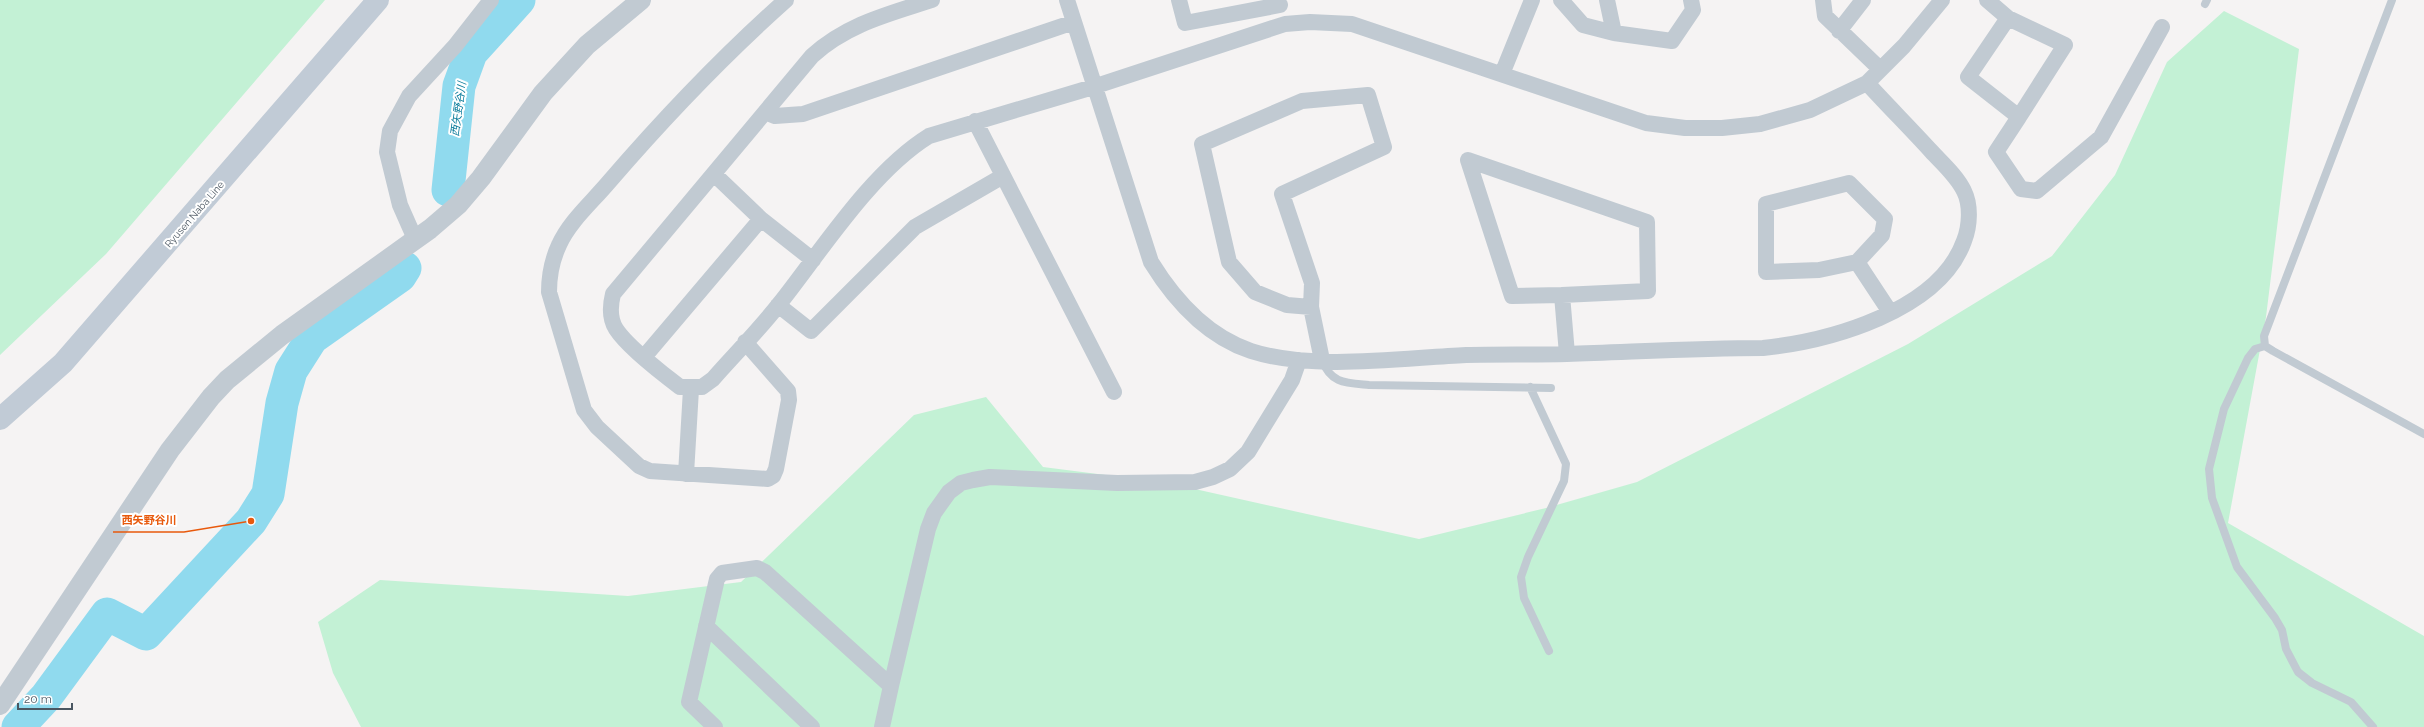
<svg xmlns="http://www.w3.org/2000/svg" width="2424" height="727" font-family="Raleway,'Noto Sans JP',sans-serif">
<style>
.green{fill:#c3f1d5}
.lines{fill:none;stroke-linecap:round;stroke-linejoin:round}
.river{stroke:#90daee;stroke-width:33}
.service{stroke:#c1cad2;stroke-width:8}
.minor{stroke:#c1cad2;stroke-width:16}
.tertiary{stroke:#c1cad2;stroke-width:20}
.secondary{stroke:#c1cbd6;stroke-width:22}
.labels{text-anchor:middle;stroke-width:4;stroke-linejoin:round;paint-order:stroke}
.street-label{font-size:10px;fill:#4a5661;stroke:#fff}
.water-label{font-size:11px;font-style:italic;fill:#0c7c9b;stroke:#fff}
.leader{fill:none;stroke:#e8590c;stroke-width:1.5}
.callout-dot{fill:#e8590c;stroke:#fff;stroke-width:1.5}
.callout-label{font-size:11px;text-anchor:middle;font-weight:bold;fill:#e8590c;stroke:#fff;stroke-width:4;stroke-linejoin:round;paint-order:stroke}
</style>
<rect width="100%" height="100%" fill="#f5f3f3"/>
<path class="green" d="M0,0h325l-219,254 -106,101z
M2224,11l75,38 -33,268 -38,206 196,113v91h-2063l-28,-54 -15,-51 62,-42 248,16 113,-14 173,-167 72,-18 57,70 125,16 251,56 127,-31 91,-26 271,-138 144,-88 63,-81 52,-113z"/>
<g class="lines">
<path class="river" d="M448,190l11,-104 12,-33 48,-53
M18,727l28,-30 61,-83 39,20 105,-113 17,-27 14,-91 9,-32 21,-33 88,-62 5,-8"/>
<path class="service" d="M2392,0l-128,336 1,10 8,5 151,83
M2205,4l2,-4
M2265,346l-10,3 -7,9 -24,51 -15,60 3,29 25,69 38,51 7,12 4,19 12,23 14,11 39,19 22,25
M1322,360c9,24 24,23 47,25l182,3
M1530,387l36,77 -2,17 -36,76 -7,20 3,21 25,53"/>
<path class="minor" d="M932,0c-43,14 -85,24 -120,56l-199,238c-3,12 -4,24 3,35 11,17 48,46 64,58h22l11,-8c22,-25 46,-49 67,-76 42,-53 91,-131 149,-167l164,-49 192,-63 25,-2 42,2 294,99 39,5h37l38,-4 50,-14 57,-27 37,-37 38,-46
M1067,0l84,262c24,39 55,74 100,89 62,20 150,7 215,4 33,-1 67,0 101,-1 65,-2 130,-6 196,-6 67,-7 176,-37 201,-107 6,-15 7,-36 0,-50 -7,-15 -22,-28 -33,-40 -21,-23 -43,-45 -64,-68
M1179,0l6,23 95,-18
M1561,0l22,25 31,8 58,8 21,-31 -2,-10
M1607,0l7,33
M1823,0l2,16 55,53
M1987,0l21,18 -40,59 51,40 -23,35 25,37 16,2 64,-54 61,-110
M2008,18l57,27 -46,72
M1839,31l24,-31
M1502,74l30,-74
M765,112l10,4 28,-2 271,-92
M975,121l139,271
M714,174l47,45 52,41
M415,239l-15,-34 -13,-53 3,-21 19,-35 46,-50 36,-46
M1857,262l25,-27 3,-16 -36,-36 -83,21v68l53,-2 38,-8 33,50
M1562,295l86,-4 -1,-69 -179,-62 44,136 50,-1 5,59
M778,305l33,26 104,-104 88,-51
M1311,307l-24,-2 -32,-13 -26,-30 -27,-118 100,-43 66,-6 16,52 -102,47 30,89 -1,24 11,53
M745,342l43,49 1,9 -13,69 -3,7 -5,3 -118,-8 -11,-5 -42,-39 -13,-17 -35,-118c0,-16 3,-32 10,-47 10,-23 33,-43 49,-62 56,-65 114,-126 178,-183
M644,357l117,-138
M686,474l5,-85
M706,626l106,101
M891,686l37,-157 6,-16 15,-21 12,-9 12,-3 17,-3 127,6 78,-1 18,-5 17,-8 18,-17 44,-72 7,-20
M715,727l-26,-25 28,-123 5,-6 35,-5 8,4 126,114 -9,41"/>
<path class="tertiary" d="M0,705l170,-255 41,-53 16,-17 55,-45 148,-106 28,-24 23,-27 62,-85 44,-48 54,-45"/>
<path class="secondary" d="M0,419l63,-56 315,-363"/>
</g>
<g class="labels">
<g class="street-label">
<text transform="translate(194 214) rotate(-49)" y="4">Ryusen Naba Line</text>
</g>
<g class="water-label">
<text transform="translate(458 109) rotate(-82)" y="4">西矢野谷川</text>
</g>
</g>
<path class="leader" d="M251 521L184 532H113"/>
<circle class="callout-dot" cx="251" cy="521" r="4"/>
<g class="callout-label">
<text x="149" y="524">西矢野谷川</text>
</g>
<path d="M18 703v6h54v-6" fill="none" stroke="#4a5661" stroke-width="2"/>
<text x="24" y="703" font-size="12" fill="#4a5661" stroke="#ffffff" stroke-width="3" paint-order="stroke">20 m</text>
</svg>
